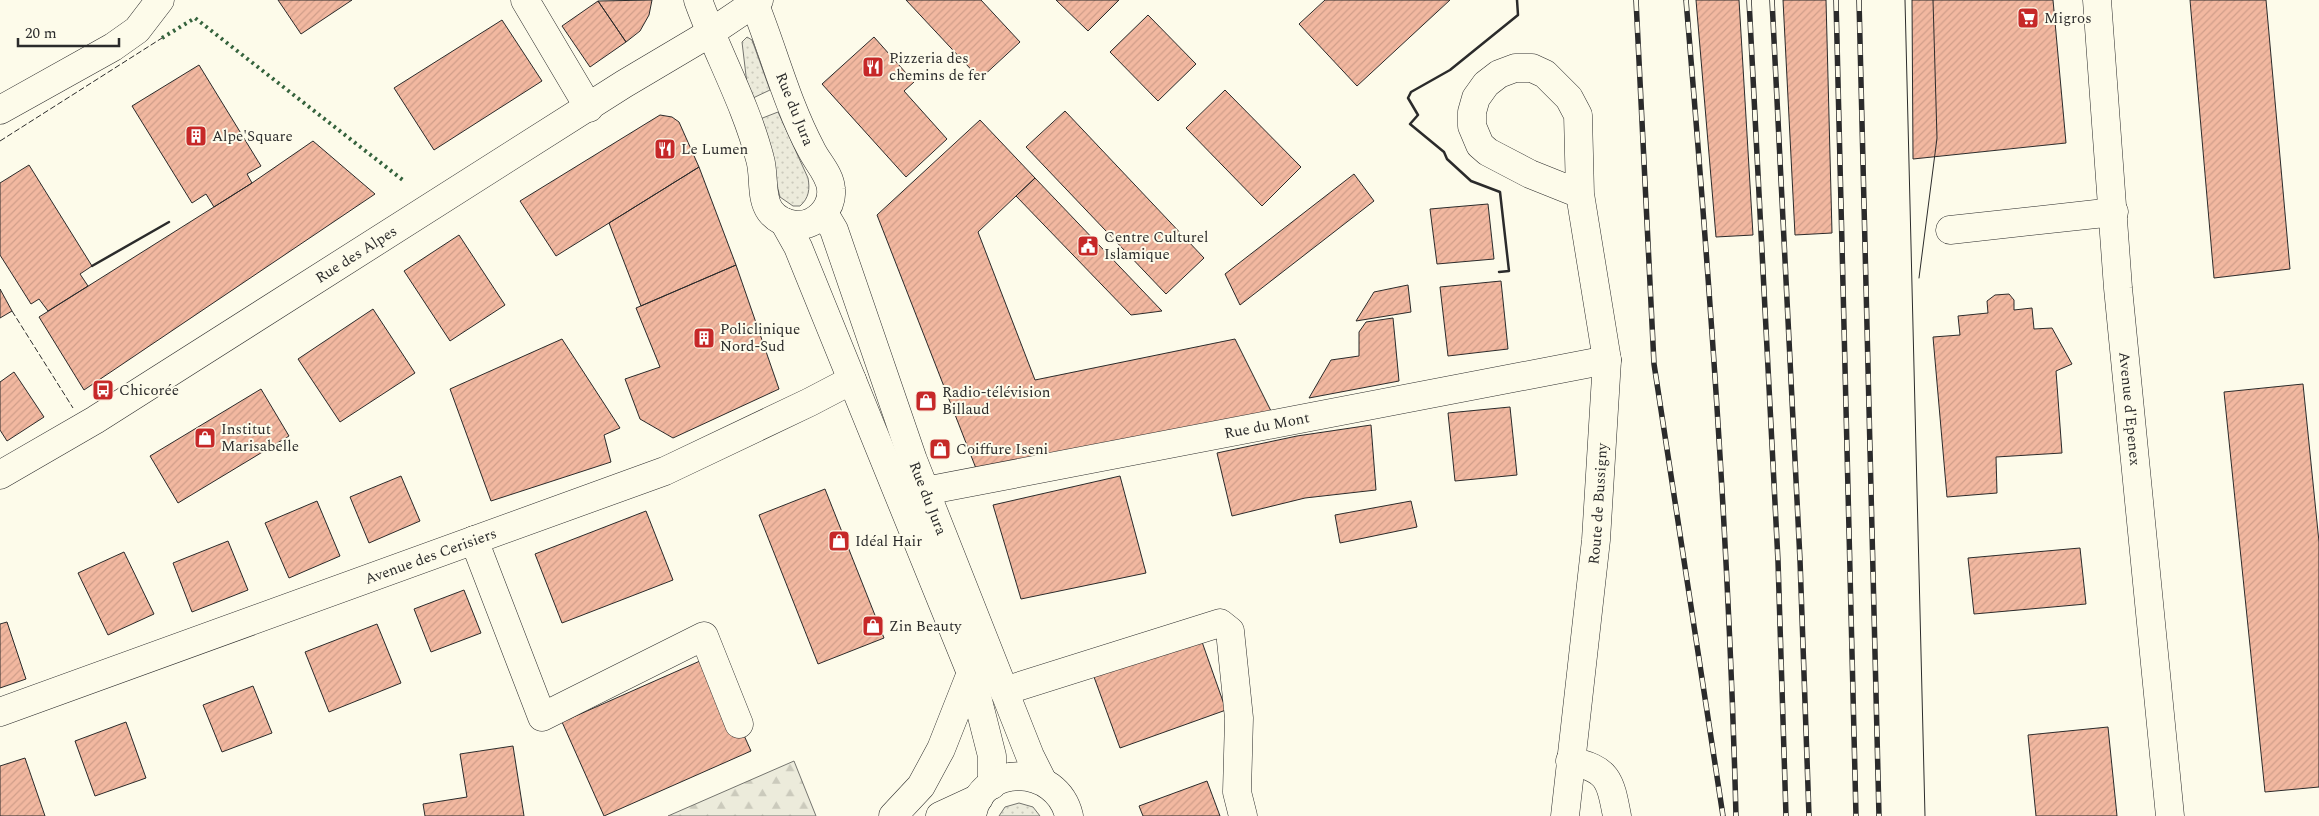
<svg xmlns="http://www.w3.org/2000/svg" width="2319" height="816" font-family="Spectral,serif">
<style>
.grass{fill:url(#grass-dots);stroke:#74746e}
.forest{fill:url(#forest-firs);stroke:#74746e}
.building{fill:url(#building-hatch);stroke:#2b2b2b}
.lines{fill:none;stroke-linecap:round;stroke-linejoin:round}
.minor-casing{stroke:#2b2b2b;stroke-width:29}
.major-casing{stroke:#2b2b2b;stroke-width:29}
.minor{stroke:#fdfbea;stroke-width:28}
.major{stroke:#fdfbea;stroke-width:28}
.tram{stroke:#2b2b2b;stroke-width:1}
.rail-casing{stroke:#2b2b2b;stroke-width:5.5}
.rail{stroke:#fdfbea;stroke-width:4;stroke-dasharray:11;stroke-linecap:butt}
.hedge{stroke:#34623c;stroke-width:4;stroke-dasharray:2.5 4;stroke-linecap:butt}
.fence{stroke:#2b2b2b;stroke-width:1;stroke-dasharray:6 2.5;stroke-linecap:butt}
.wall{stroke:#2b2b2b;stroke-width:2.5}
.labels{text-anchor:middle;stroke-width:4;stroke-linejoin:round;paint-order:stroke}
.poi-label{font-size:15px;fill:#2b2b2b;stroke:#fdfbea;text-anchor:start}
.street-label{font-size:15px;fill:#2b2b2b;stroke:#fdfbea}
</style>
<defs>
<pattern id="grass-dots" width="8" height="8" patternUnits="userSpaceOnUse" patternTransform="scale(1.25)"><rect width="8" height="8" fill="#ecebdb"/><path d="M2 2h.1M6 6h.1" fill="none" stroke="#cbcabc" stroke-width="1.8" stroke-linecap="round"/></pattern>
<pattern id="forest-firs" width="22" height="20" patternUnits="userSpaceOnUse" patternTransform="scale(1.25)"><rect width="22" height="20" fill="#ecebdb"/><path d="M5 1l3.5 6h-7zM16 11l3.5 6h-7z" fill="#cbcabc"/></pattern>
<pattern id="building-hatch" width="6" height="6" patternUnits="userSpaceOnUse" patternTransform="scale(1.25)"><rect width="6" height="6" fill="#f2b8a0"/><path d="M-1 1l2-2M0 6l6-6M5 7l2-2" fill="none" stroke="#d09e8a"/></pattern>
</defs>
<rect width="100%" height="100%" fill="#fdfbea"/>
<path class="grass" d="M747,37l5,3 18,50 -17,8 -6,-14 -5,-42z
M778,112l30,66c2,11 1,20 -8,28h-7l-13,-9 -20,-78z
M1019,803l14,4 7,9h-41l6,-9z"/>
<path class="forest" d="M794,761l22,55h-148z"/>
<path class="building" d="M278,0h74l-51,34z
M652,0l-3,15 -9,16 -14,11 -28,-41z
M906,0h75l39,42 -40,37z
M1056,0h63l-31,31z
M1325,0h125l-93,86 -58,-62z
M1696,0h43l14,235 -37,2z
M1783,0h43l6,233 -37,2z
M1912,0h141l13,143 -153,16z
M2190,0h76l24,269 -76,9z
M598,1l28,41 -36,25 -28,-41z
M1148,15l48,49 -38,37 -48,-49z
M502,20l40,61 -108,69 -40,-62z
M874,37l40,45 -10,9 43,48 -41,38 -84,-93z
M199,65l62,101 -14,8 5,9 -38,24 -8,-13 -14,9 -60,-97z
M1225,90l76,77 -39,39 -76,-78z
M1065,111l139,147 -38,36 -140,-147z
M660,115l12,2 7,5 20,45 -143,89 -36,-55z
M980,120l55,58 -57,54 57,148 200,-41 39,78 -297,54 -100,-256z
M313,141l62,53 -291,196 -45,-73 213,-134z
M29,165l63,101 -12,8 8,12 -40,25 -9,-12 -8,5 -31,-49v-72z
M699,167l37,98 -95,41 -32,-83z
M1354,174l20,27 -134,104 -15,-31z
M1035,178l127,133 -31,4 -115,-119z
M1488,204l6,55 -57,5 -7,-55z
M459,235l46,70 -55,36 -46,-70z
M736,265l43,124 -106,49 -33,-19 -15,-40 35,-12 -24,-59z
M1501,281l7,68 -60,7 -8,-69z
M1408,285l3,27 -55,9 18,-29z
M0,289l12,22 -12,7z
M2009,294l5,6v10l18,-2 2,21 18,-1 20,36 -16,7 6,82 -66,4 1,36 -50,4 -14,-160 27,-2 -2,-19 30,-3 -1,-12 8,-6z
M373,309l42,64 -75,49 -42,-63z
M1393,318l6,63 -90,17 22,-38 28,-4v-24l7,-10z
M562,339l58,89 -16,7 7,27 -120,39 -41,-112z
M14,372l30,45 -37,24 -7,-11v-48z
M2303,384l16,158v245l-54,5 -41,-400z
M261,389l28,47 -111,67 -28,-47z
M1510,407l7,68 -62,6 -7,-68z
M1371,425l5,65 -71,8 -73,18 -15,-63 80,-17z
M401,476l19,45 -51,22 -19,-46z
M1120,476l26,97 -125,26 -28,-94z
M825,489l59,149 -66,26 -59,-149z
M317,501l23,55 -51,22 -24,-55z
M1411,501l6,26 -77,16 -5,-28z
M646,511l27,69 -111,43 -27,-69z
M228,541l20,49 -56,22 -19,-49z
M2080,548l6,56 -112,10 -6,-56z
M124,552l30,62 -46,21 -30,-62z
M464,590l17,43 -50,19 -17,-43z
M7,622l19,57 -26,9v-64z
M377,624l24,59 -72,29 -24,-60z
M1201,639l25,71 -106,38 -26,-71z
M709,657l42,94 -147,65 -42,-94z
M253,686l19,47 -50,19 -19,-47z
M126,722l20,56 -51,18 -20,-55z
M2108,727l9,89h-81l-8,-81z
M513,746l11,70h-99l-2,-12 44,-7 -7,-43z
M25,758l20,58h-45v-50z
M1207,781l13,35h-77l-4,-10z"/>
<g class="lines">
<g class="minor-casing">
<g id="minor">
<path d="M525,0l64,108"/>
<path id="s1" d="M2097,0l21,288 52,528"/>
<path d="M0,110l113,-63 24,-17 23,-30"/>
<path d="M1950,230l164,-18"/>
<path id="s2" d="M0,475l95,-55 529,-336 86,-51 49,-33"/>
<path id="s3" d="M925,491l682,-131"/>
<path d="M474,540l68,177 162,-81 35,88"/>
<path d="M1004,691l216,-68 10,8 9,87 -2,74 6,24"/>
<path id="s4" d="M0,712l665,-241 145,-69 42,-22"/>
<path d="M1570,761c38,8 40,18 47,55"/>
<path id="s5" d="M1565,816l31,-276 11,-180 -27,-166 -2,-79 -9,-17 -24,-24 -13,-6h-17l-16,6 -13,10 -10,14 -4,14v14l8,19 8,7 42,22 50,20"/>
</g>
</g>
<g class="major-casing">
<g id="major">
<path d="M698,0c19,53 48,104 62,159 5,17 0,38 10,52 6,8 16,13 26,14 20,1 37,-17 35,-36 -1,-15 -14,-27 -20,-40 -25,-47 -38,-100 -58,-149"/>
<path id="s6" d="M824,213l10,17 79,230 117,296 12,24"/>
<path d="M784,222l14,25 173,426 21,83v29"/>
<path d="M893,816l28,-30 20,-37 30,-76"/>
<path d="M940,816l39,-18"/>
<path d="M972,816c8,-54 85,-52 97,0"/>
</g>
</g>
<use href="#minor" class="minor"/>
<use href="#major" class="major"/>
<path class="tram" d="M1905,0l20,816
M1919,278l18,-140 -4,-138"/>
<g class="rail-casing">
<path id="rail" d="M1636,0l18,364 69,452
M1686,0c23,272 43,543 50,816
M1749,0l29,561 8,255
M1772,0l28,560 9,256
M1836,0l20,816
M1859,0l20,816"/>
</g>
<use href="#rail" class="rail"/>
<path class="hedge" d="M162,38l33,-20 209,163"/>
<path class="fence" d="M0,141l162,-103
M12,311l61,97"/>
<path class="wall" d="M92,266l77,-44
M1499,272l10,-1 -9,-79 -29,-11 -24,-22 -3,-7 -34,-28 8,-9 -10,-17 3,-6 39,-22 68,-55 -1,-15"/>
</g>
<defs>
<g id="supermarket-square" transform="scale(1.125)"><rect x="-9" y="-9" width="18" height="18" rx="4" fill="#c62828" stroke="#fdfbea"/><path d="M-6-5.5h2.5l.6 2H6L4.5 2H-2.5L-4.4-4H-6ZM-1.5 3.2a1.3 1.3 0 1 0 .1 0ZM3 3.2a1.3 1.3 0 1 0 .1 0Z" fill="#fff"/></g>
<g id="restaurant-square" transform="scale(1.125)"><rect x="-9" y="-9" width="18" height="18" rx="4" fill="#c62828" stroke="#fdfbea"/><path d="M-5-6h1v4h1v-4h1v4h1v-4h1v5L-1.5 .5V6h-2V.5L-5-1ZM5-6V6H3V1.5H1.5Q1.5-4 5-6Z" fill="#fff"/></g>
<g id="building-square" transform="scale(1.125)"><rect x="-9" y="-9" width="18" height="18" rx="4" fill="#c62828" stroke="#fdfbea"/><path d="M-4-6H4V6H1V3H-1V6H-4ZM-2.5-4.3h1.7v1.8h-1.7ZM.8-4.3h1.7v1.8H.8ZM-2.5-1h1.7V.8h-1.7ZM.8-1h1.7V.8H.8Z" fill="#fff"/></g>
<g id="civic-square" transform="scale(1.125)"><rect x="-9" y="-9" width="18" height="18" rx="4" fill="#c62828" stroke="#fdfbea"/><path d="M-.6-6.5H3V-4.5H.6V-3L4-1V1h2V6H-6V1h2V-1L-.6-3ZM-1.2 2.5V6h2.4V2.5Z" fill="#fff"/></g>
<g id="bus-square" transform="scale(1.125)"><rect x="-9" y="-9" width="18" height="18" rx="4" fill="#c62828" stroke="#fdfbea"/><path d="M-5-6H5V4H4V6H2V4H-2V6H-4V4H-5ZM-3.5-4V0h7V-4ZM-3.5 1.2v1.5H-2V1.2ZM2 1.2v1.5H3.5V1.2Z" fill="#fff"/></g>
<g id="shop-square" transform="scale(1.125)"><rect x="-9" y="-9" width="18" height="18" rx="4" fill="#c62828" stroke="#fdfbea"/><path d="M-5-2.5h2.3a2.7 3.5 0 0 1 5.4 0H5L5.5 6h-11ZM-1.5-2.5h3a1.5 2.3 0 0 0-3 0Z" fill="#fff"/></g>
</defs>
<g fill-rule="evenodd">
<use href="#supermarket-square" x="2028" y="18"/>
<use href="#restaurant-square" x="873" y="67"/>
<use href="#building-square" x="196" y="136"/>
<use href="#restaurant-square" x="665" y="149"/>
<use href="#civic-square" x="1088" y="246"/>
<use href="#building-square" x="704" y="338"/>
<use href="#bus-square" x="103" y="390"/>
<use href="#shop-square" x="926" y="401"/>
<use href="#shop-square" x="205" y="438"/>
<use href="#shop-square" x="940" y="449"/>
<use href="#shop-square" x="839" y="541"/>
<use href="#shop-square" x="873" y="626"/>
</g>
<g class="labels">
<g class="poi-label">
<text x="2044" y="23">Migros</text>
<text x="889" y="63">Pizzeria des<tspan x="889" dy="17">chemins de fer</tspan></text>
<text x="212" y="141">Alpe'Square</text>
<text x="681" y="154">Le Lumen</text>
<text x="1104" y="242">Centre Culturel<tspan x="1104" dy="17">Islamique</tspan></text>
<text x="720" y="334">Policlinique<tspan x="720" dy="17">Nord-Sud</tspan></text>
<text x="119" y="395">Chicorée</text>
<text x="942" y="397">Radio-télévision<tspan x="942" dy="17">Billaud</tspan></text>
<text x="221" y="434">Institut<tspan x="221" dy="17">Marisabelle</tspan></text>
<text x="956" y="454">Coiffure Iseni</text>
<text x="855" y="546">Idéal Hair</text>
<text x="889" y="631">Zin Beauty</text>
</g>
<g class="street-label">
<text transform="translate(795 109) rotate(68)" y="5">Rue du Jura</text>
<text dy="5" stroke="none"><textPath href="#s2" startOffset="419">Rue des Alpes</textPath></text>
<text dy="5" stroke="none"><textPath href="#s1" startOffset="410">Avenue d'Epenex</textPath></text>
<text dy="5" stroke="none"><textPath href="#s3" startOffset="348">Rue du Mont</textPath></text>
<text dy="5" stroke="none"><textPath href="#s6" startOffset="304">Rue du Jura</textPath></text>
<text dy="5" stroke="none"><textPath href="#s5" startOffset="314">Route de Bussigny</textPath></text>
<text dy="5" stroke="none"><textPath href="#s4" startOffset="458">Avenue des Cerisiers</textPath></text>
</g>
</g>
<path d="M18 38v8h101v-8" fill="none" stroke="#2b2b2b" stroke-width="2.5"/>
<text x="25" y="38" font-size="15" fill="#2b2b2b" stroke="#fdfbea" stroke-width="4" paint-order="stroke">20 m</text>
</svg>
